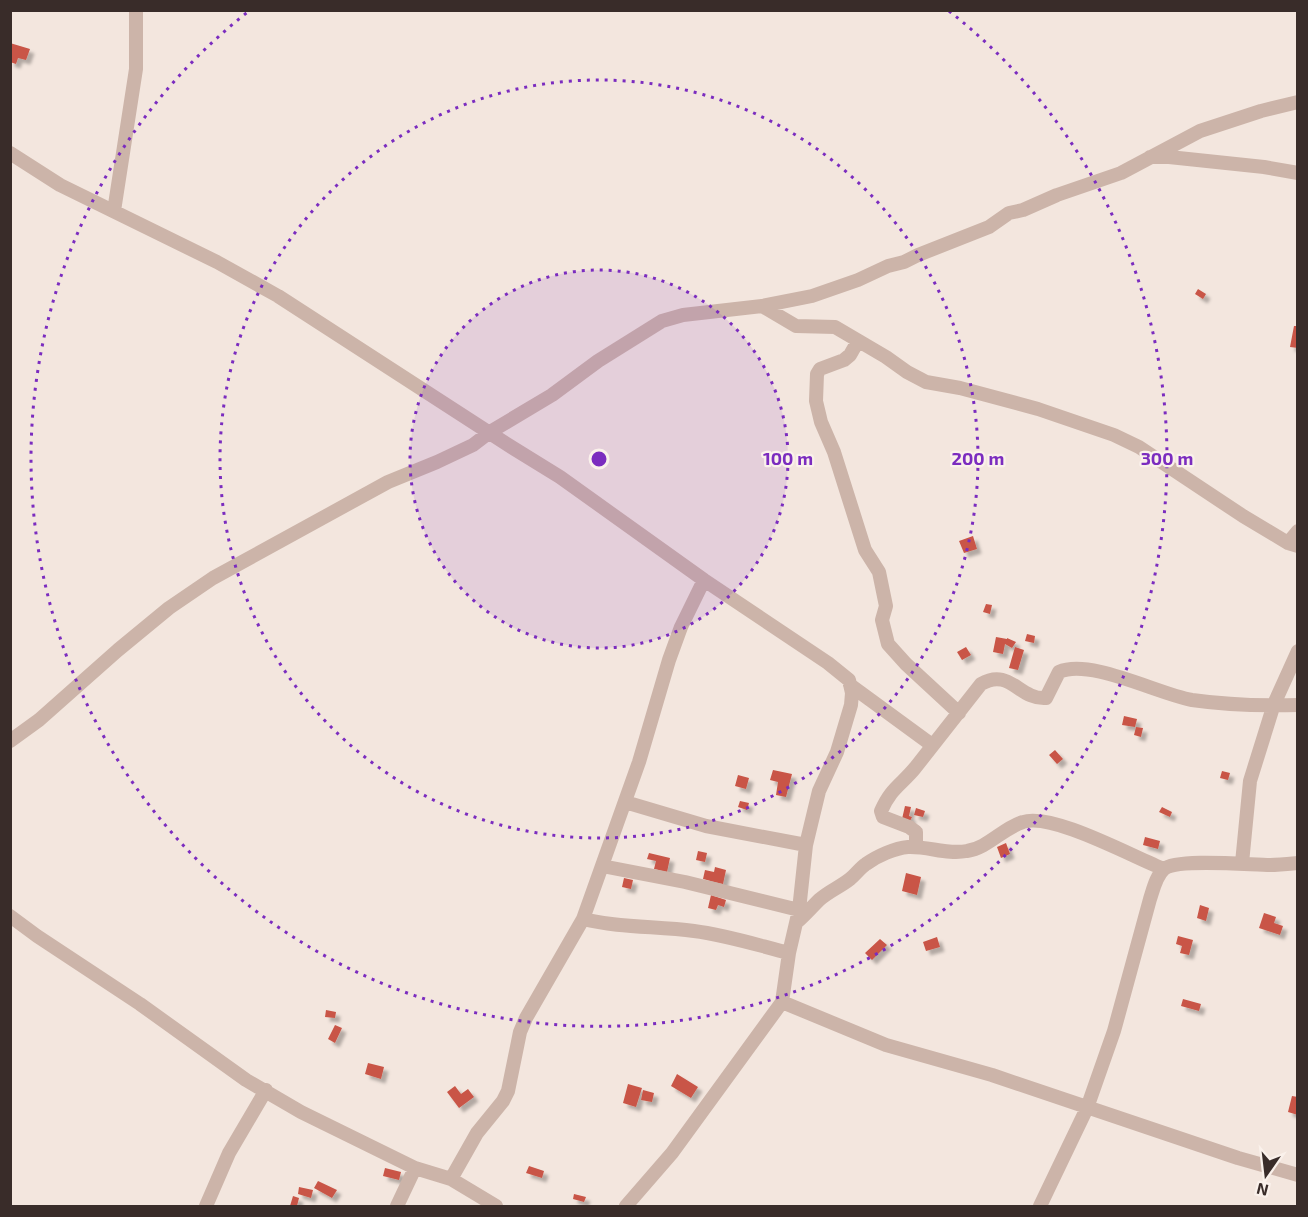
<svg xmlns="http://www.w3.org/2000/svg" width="1308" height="1217" font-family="'Exo 2',sans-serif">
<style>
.building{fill:#c95546;filter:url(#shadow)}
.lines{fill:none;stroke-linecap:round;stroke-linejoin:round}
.minor{stroke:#ccb4a9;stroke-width:14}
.ring{fill:none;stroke:#7b2cbf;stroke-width:3;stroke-dasharray:3 6}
.centre{fill:#7b2cbf;stroke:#faf1eb;stroke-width:3}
.ring-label{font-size:18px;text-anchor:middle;font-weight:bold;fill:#7b2cbf;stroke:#faf1eb;stroke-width:4.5;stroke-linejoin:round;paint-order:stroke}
</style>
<defs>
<filter id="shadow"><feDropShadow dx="4.5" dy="4.5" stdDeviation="1.5" flood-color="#0004"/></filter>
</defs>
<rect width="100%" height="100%" fill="#f3e6de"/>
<path class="building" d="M10,43l20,6 -4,11 -8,-2 -2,6 -6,-2z
M1198,289l8,5 -3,5 -8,-5z
M1294,326h4v22l-8,-1z
M973,536l4,13 -13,4 -5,-12z
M986,604l6,1 -2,9 -7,-2z
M1027,634l8,2 -1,7 -9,-2z
M996,637l11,2v-1l9,4 -4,6 -7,-4 -2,10 -10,-2z
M966,647l5,8 -9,5 -5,-8z
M1015,647l9,3 -6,20 -9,-2z
M1124,716l13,3 -2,8 -13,-2z
M1136,727l7,1 -2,9 -7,-2z
M1055,750l8,9 -6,5 -8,-9z
M773,770l19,4 -6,23 -10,-2 2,-13 -8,-2z
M1222,771l8,2 -2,7 -8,-2z
M738,775l11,3 -3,11 -11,-3z
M740,801l9,2 -2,7 -9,-3z
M905,806l6,1 -2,9 3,1 -2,4 -8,-2z
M1162,807l10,5 -2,5 -11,-5z
M916,808l9,3 -2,6 -9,-2z
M1145,837l15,4 -2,8 -15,-4z
M1006,843l4,11 -9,4 -4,-11z
M698,851l9,2 -2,9 -9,-2z
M649,853l21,5 -3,14 -13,-3 2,-8 -9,-2z
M715,867l11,3 -3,14 -20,-5 2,-9 9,2z
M906,873l15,4 -4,18 -15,-4z
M624,878l9,2 -2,9 -9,-2z
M711,895l15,5 -2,7 -6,-2 -2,5 -8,-2z
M1200,905l9,3 -3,13 -9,-3z
M1264,913l12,4 -2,6 9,3 -3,9 -21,-7z
M1178,936l15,4 -4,15 -9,-2 2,-7 -6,-2z
M937,937l3,10 -14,4 -3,-9z
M880,939l7,6 -15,15 -7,-7z
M1183,999l18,5 -2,7 -18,-5z
M326,1010l10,2 -1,6 -10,-1z
M335,1025l7,3 -7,15 -7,-4z
M368,1063l16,4 -3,12 -16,-5z
M677,1074l21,13 -7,11 -20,-12z
M628,1084l14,4 -6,19 -13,-4z
M455,1086l6,8 7,-5 6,8 -15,11 -12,-16z
M643,1090l11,3 -2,9 -11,-2z
M1292,1096l6,1v18l-10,-3z
M529,1166l15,5 -2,7 -16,-5z
M385,1168l16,4 -2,8 -16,-4z
M318,1181l19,9 -5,8 -18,-10z
M299,1187l14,3 -2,8 -13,-4z
M574,1194l12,3 -2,5 -11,-3z
M293,1196l6,2 -2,8h-7z"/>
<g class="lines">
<path class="minor" d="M10,153l50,32 157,77 61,34 235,152 47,29 144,103 124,83 21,17 3,13 -1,12 -14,47 -18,39 -13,54 -7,65 -10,43 -7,49 -110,151 -46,53
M1150,157h19l95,10 34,6
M114,211l22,-142v-59
M762,306l34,20 39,1 51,30 21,15 19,10 34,6 78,21 76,26 25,12 104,69 45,27 10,3
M858,341l-8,14 -6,5 -24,9 -3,5 -1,27 5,21 13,30 31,98 14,22 7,34 -4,14 6,24 18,20 53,49
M1288,543l10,-12
M850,685l82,60
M10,741l29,-21 79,-70 51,-42 44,-30 175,-96 49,-20 36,-17 17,-13 62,-37 46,-34 64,-40 21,-6 79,-9 50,-10 46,-16 30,-14 16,-4 14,-7 71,-28 20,-14 14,-3 34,-15 64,-22 79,-42 61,-20 37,-9
M625,802l81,24 100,19
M916,847v-15l-7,-5 -26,-10 -2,-6c10,-23 20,-26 34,-43 22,-28 44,-56 66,-84 29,-17 38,16 65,14l13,-26c31,-14 99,22 133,28 35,5 71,6 106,5
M1242,863l8,-82 24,-77 24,-53
M602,866l83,16 114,28
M10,916l27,20 103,68 106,76 55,32 114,56 36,11 45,27
M583,919c37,9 74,7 111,12 32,4 63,14 95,22
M797,922c8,-7 15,-15 22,-22 10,-9 21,-13 31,-21 6,-5 10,-11 16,-15 11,-8 29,-16 42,-17 20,-1 39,8 59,4 21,-3 36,-23 56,-29 29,-10 110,35 141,47
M782,1002l104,43 106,30 246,83 60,17
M451,1179l26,-46 26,-32 5,-10 12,-59 6,-14 57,-99 56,-157 30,-102 12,-33 23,-47
M206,1206l23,-53 37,-63
M397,1206l18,-38
M1040,1206l47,-98 27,-77 36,-132c3,-9 6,-23 14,-30 13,-11 87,-4 106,-4 9,0 18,-1 28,-2"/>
</g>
<circle cx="599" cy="459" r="189" fill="#7b2cbf" fill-opacity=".12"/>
<g class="ring">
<circle cx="599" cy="459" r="189"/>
<circle cx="599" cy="459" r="379"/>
<path d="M949 11A568 568 0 1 1 249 11"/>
</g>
<circle cx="599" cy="459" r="9" class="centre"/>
<g class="ring-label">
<text x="788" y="465">100 m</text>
<text x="978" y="465">200 m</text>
<text x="1167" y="465">300 m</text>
</g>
<rect width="1308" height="1217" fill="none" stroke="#392c29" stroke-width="24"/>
<g transform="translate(1266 1175) rotate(194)" stroke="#faf1eb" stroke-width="4.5" paint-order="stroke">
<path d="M0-4.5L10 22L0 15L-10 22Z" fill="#392c29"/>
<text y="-9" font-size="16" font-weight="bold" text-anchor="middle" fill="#392c29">N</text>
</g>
</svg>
